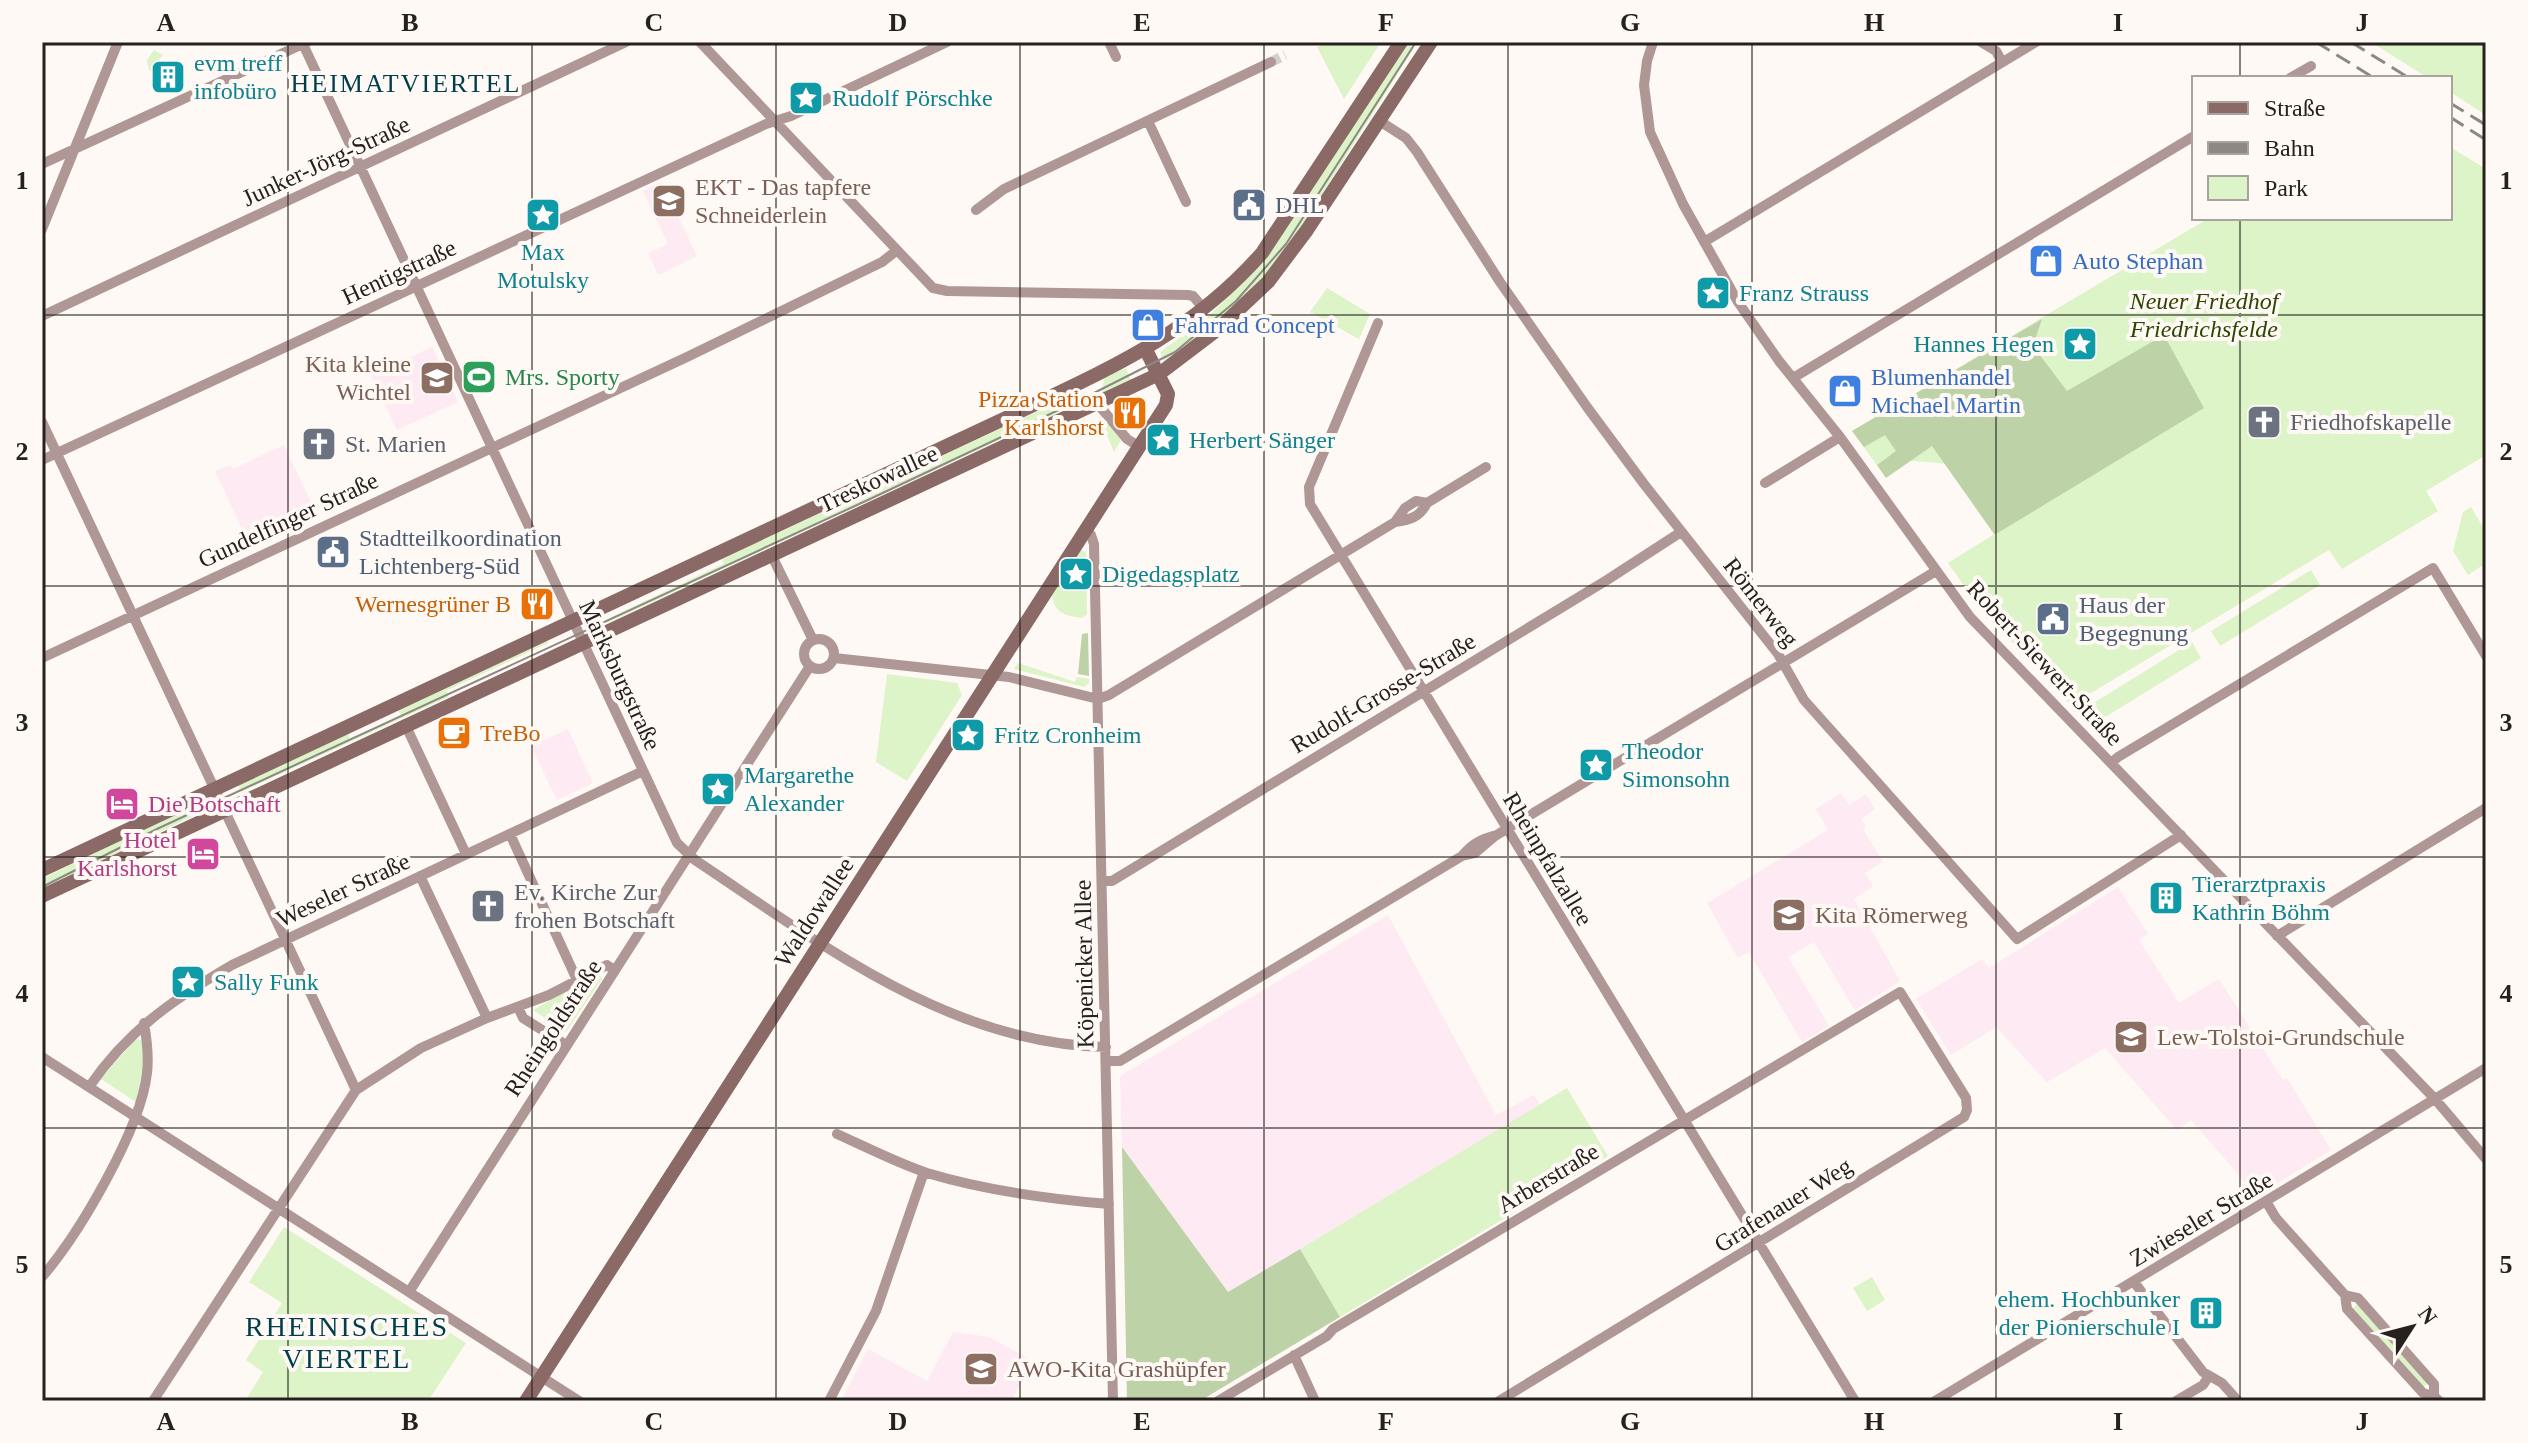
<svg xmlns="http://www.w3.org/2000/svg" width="2528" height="1443" font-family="Georgia,serif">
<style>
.education{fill:#fdeaf3}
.green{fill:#ddf3c8}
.forest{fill:#bdd3a7}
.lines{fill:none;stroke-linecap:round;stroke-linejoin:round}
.street-tunnel{stroke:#d3cec9;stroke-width:10;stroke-dasharray:10 5;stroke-linecap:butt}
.street{stroke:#af9796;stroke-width:10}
.secondary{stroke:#8a6967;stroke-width:14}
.tram{stroke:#8d8883;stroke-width:2}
.rail{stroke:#8d8883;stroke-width:3;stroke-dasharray:16 8;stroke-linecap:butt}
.grid{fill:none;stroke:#26211c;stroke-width:2;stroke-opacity:0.55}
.labels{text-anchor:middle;stroke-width:8;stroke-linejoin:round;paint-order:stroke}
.culture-label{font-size:24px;fill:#0d838f;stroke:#fef9f4;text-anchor:start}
.street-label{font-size:24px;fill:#26211c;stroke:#fef9f4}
.education-label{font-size:24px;fill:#785e54;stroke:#fef9f4;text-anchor:start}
.service-label{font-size:24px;fill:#4e5e75;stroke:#fef9f4;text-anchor:start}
.shop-label{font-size:24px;fill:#366cbe;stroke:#fef9f4;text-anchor:start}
.park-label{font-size:24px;font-style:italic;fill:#2c4501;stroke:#fef9f4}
.leisure-label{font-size:24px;fill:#27864d;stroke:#fef9f4;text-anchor:start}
.food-label{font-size:24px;fill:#c56008;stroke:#fef9f4;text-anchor:end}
.worship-label{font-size:24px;fill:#5b616d;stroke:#fef9f4;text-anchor:start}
.hotel-label{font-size:24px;fill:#b23c85;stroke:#fef9f4;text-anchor:start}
.neighbourhood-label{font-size:26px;letter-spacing:2px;fill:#003e4b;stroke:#fef9f4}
.quarter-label{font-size:28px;letter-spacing:2px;fill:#003e4b;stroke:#fef9f4}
.neatline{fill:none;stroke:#26211c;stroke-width:3}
.grid-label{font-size:26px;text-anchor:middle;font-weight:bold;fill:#26211c}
</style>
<rect width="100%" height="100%" fill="#fef9f4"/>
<path class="education" d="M662,182l35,74 -39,19 -10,-22 20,-9 -25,-53z
M432,347l26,55 -61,28 -26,-54z
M284,445l34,72 -67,31 -36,-77 15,-6 3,4z
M568,729l25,54 -36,17 -26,-54z
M1841,793l8,12 17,-11 9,15 -14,10 5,7 -3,3 20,33 -18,11 8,13 -19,13 46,82 -45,29 -41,-68 -26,15 41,69 -27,16 -53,-90 -11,6 -31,-55 121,-73 -12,-21z
M2118,887l30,47 -9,6 40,63 40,-24 64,101 4,-2 44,72 -68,42 -11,-2 -61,-70 -14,10 -72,-82 -58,34 -51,-55 -45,28 -35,-56 66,-40 7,9z
M1388,915l108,200 38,-20 6,10 -312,187 -106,-145 -2,-71z
M953,1332l36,5 44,24 -22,40h-170l27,-52 59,32z"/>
<path class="green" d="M1329,42h52l-37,57 -27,-52z
M2371,42h115v73l-36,-23v-14h-22z
M1406,43l8,5 -112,178 -45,60 -43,40 -50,35 -4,-9 47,-34 53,-54 34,-47z
M154,50l9,5 -5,5 1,4 -5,1 2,3h8l4,-8 4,8c-6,9 -15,9 -23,2l-2,-10z
M2450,147l36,22v286l-60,36 12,20 -96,58 -13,-19 -258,155 -90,-95 -33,-47 48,-30 -44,-69 -50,-4 -18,15 -32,-44 357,-213h241z
M1327,288l43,26 -11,25 -49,-27z
M1126,368l5,12 -29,13 2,-15z
M1064,399l4,9 -461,215 -2,-3 118,-56 -1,-5z
M1099,417l8,6 14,17 -7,12 -12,-28 -5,-3z
M2471,507l15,25v38l-3,-5 -15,10 -15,-24 10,-39z
M1081,550l5,2 1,62 -5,4c-17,-3 -27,-4 -30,-23z
M2311,570l9,15 -100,61 -9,-15z
M547,640l1,3 -102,48 2,6 -207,95 -4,-9 110,-51 4,8 50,-24 -2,-5h-6z
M2192,642l9,16 -99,61 -10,-15z
M1018,663l57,19 2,-5 12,2v4l-5,4 -70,-18z
M887,674l70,9 5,12 -55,86 -31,-19z
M196,803l5,9 -159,78v-11z
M599,973l3,6 -36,53 -33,-22z
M138,1039l4,2c3,21 -1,40 -6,61l-35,-23 33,-38z
M1567,1088l41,68 -268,161 -40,-68z
M284,1227l182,116 -38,58h-183l18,-29 -17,-12 36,-57 -33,-21z
M1872,1277l13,23 -18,11 -14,-23z
M2357,1304l71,79 -5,4 -70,-79z"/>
<path class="forest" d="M2042,319l-9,27 34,45 97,-56 40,73 -208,126h-2l-62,-88 -46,32 -9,-13 19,-14 -11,-16 -21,12 -12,-16z
M1088,633l1,43 -11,-2 4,-40z
M1122,1147l106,145 72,-43 40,68 -140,84h-73z"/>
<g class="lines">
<path class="street-tunnel" d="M1271,62l14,-7"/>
<path class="street" d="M302,42l375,801 18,17c125,83 254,184 411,187
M700,42l233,246 14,3 241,4 5,1 11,13
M1109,42l7,15
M1653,42l-6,19 -3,24 6,47 33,72 55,98 41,59 61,76 130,180 465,482 51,60
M1981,42l15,9 6,11
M2290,78l21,-12
M1378,120l28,18 11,14 83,130 87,125 57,77 134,170 26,46 213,239 164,-104
M1148,121l38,81
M42,164l265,-122
M976,210l28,-21 267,-127
M42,229l76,-187
M1704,242l332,-200
M42,316l584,-274
M1378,323l-69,164 1,17 545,897
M1793,378l401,-242
M1097,403l30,36 13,8
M42,422l314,668
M42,460l724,-336 25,-8 156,-74
M1765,483l75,-46
M1395,522l10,-14 11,-7 11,2
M1085,531l6,4 3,9 19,857
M771,554l42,86
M804 654a15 15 0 1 1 30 0a15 15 0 1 1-30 0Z
M42,658l645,-301 195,-95 14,-11
M834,658l175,19 89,22
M1098,699l11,-4 286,-173c15,-2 25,-5 32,-19l59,-36
M405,724l61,130
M2111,763l7,-6 315,-189 53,88
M510,834l67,146
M1462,856c9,-11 17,-16 31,-20
M420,876l67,142
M1103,881h9l495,-301 74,-48
M2277,936l209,-128
M518,1007l5,11 43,27
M42,1057l537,344
M1106,1061h14l342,-205 13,-3 20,-17 441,-265
M89,1087c39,-57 85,-88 143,-122l411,-194
M837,1134c29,13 60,29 90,39 60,18 120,26 182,31
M2267,1203l9,15 69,77 13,3 76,86v12
M42,1277c37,-43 99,-148 105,-204 2,-17 0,-33 -3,-50
M2134,1282l69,90 19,11 16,18
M409,1292l401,-626
M2345,1295l2,14 76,84 11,3 5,5
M1294,1355l21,46
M153,1401l203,-311 65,-42 66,-30 62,-23 58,-30 7,5
M829,1401l47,-90 48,-139
M1218,1401l109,-65 6,-7c189,-113 378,-224 567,-337l66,106 1,12 -3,7 -465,284
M1935,1401l551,-333
M2176,1401l27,-16 6,-9"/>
<path class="secondary" d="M42,870l966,-453c98,-47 181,-81 254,-164l139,-211
M42,896l1117,-522 58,-44 51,-48 39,-52 124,-188
M526,1401l640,-996 2,-11 -22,-44"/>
<path class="tram" d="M42,887l117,-59 711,-329 216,-102 89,-45 61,-51 50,-57 130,-202"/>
<path class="rail" d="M2316,42l58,36
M2351,42l58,36
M2450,103l36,22
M2450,117l36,23"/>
</g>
<path class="grid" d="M288,42v1359M532,42v1359M776,42v1359M1020,42v1359M1264,42v1359M1508,42v1359M1752,42v1359M1996,42v1359M2240,42v36M2240,218v1183M42,315h2444M42,586h2444M42,857h2444M42,1128h2444"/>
<defs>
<g id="building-square" transform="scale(1.8)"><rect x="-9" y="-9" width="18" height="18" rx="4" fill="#0f9aa8" stroke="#fef9f4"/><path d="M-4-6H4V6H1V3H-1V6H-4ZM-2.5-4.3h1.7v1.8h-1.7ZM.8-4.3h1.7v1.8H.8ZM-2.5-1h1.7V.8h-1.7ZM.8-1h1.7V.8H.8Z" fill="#fff"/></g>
<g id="sight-square" transform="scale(1.8)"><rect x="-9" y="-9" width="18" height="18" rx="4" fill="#0f9aa8" stroke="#fef9f4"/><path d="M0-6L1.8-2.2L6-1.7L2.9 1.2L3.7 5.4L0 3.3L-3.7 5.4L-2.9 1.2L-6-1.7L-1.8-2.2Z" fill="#fff"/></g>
<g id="school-square" transform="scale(1.8)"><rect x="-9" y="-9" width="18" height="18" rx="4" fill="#8d6e63" stroke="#fef9f4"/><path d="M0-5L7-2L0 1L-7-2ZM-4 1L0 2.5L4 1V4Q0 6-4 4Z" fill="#fff"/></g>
<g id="civic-square" transform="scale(1.8)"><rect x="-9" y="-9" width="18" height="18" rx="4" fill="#5c6f8a" stroke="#fef9f4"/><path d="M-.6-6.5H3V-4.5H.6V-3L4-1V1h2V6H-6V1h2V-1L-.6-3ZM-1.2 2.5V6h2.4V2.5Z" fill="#fff"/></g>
<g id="shop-square" transform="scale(1.8)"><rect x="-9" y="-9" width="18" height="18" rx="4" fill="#3f7fe0" stroke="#fef9f4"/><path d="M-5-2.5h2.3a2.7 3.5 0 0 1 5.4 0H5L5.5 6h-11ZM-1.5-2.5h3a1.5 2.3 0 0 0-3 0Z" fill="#fff"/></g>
<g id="stadium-square" transform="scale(1.8)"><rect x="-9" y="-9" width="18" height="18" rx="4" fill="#2e9e5b" stroke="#fef9f4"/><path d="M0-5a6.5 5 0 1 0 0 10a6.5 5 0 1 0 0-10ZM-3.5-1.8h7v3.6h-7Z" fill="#fff"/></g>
<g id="restaurant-square" transform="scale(1.8)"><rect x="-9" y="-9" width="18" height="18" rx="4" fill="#e8710a" stroke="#fef9f4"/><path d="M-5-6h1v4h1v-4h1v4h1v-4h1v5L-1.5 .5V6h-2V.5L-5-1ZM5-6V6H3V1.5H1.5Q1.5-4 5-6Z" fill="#fff"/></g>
<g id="church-square" transform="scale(1.8)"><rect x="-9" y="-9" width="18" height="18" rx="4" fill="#6b7280" stroke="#fef9f4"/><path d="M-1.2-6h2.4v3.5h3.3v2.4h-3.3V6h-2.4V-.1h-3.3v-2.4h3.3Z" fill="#fff"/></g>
<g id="cafe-square" transform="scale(1.8)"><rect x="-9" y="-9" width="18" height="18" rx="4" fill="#e8710a" stroke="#fef9f4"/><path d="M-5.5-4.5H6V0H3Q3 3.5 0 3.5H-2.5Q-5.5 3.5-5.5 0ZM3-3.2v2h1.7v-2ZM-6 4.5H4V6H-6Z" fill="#fff"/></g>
<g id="hotel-square" transform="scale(1.8)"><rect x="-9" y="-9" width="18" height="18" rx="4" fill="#d1479c" stroke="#fef9f4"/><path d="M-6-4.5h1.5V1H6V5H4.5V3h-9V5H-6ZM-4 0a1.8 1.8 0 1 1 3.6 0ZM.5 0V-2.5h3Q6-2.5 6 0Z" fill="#fff"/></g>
</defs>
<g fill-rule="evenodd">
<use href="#building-square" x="168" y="77"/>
<use href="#sight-square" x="806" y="98"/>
<use href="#school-square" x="669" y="201"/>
<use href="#civic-square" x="1249" y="205"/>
<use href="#sight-square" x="543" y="215"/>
<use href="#shop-square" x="2046" y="261"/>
<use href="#sight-square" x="1713" y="293"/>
<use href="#shop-square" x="1148" y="325"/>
<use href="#sight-square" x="2080" y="344"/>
<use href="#stadium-square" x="479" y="377"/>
<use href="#school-square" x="437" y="378"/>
<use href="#shop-square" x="1845" y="391"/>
<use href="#restaurant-square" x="1130" y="413"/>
<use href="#church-square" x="2264" y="422"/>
<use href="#sight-square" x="1163" y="440"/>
<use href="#church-square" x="319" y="444"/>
<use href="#civic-square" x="333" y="552"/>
<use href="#sight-square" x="1076" y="574"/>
<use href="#restaurant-square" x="537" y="604"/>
<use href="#civic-square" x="2053" y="619"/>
<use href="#cafe-square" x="454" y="733"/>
<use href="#sight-square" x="968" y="735"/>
<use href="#sight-square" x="1596" y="765"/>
<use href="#sight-square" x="718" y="789"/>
<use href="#hotel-square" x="122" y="804"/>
<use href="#hotel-square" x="203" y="854"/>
<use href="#building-square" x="2166" y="898"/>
<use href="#church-square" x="488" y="906"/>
<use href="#school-square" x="1789" y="915"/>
<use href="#sight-square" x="188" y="982"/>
<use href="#school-square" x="2131" y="1037"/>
<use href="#building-square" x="2206" y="1313"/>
<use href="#school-square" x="981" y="1369"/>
</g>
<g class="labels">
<g class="culture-label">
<text x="194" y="71">evm treff<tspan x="194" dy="28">infobüro</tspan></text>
<text x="832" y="106">Rudolf Pörschke</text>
<text x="543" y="260" text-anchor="middle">Max<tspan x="543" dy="28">Motulsky</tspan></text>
<text x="1739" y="301">Franz Strauss</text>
<text x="2054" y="352" text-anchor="end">Hannes Hegen</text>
<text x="1189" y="448">Herbert Sänger</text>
<text x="1102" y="582">Digedagsplatz</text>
<text x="994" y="743">Fritz Cronheim</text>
<text x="1622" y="759">Theodor<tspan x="1622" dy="28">Simonsohn</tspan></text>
<text x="744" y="783">Margarethe<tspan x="744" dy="28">Alexander</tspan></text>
<text x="2192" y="892">Tierarztpraxis<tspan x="2192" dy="28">Kathrin Böhm</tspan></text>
<text x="214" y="990">Sally Funk</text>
<text x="2180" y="1307" text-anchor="end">ehem. Hochbunker<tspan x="2180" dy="28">der Pionierschule I</tspan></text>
</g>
<g class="street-label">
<text transform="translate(326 161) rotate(-25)" y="8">Junker-Jörg-Straße</text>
<text transform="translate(399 272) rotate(-25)" y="8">Hentigstraße</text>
<text transform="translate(878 479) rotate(-25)" y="8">Treskowallee</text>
<text transform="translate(288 520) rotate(-25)" y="8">Gundelfinger Straße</text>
<text transform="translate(1761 602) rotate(52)" y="8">Römerweg</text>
<text transform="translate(2045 663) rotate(47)" y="8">Robert-Siewert-Straße</text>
<text transform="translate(620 675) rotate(65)" y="8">Marksburgstraße</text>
<text transform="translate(1383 693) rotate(-31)" y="8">Rudolf-Grosse-Straße</text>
<text transform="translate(1548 859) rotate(59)" y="8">Rheinpfalzallee</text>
<text transform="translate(343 890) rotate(-25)" y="8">Weseler Straße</text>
<text transform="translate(814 912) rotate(-57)" y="8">Waldowallee</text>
<text transform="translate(1084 964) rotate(-91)" y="8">Köpenicker Allee</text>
<text transform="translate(553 1028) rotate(-57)" y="8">Rheingoldstraße</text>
<text transform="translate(1548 1178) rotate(-31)" y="8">Arberstraße</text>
<text transform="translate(1783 1205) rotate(-32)" y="8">Grafenauer Weg</text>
<text transform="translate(2201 1219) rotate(-31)" y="8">Zwieseler Straße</text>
</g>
<g class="education-label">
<text x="695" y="195">EKT - Das tapfere<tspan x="695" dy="28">Schneiderlein</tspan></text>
<text x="411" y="372" text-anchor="end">Kita kleine<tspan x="411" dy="28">Wichtel</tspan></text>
<text x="1815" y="923">Kita Römerweg</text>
<text x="2157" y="1045">Lew-Tolstoi-Grundschule</text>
<text x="1007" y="1377">AWO-Kita Grashüpfer</text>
</g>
<g class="service-label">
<text x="1275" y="213">DHL</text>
<text x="359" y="546">Stadtteilkoordination<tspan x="359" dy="28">Lichtenberg-Süd</tspan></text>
<text x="2079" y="613">Haus der<tspan x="2079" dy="28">Begegnung</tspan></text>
</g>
<g class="shop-label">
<text x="2072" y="269">Auto Stephan</text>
<text x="1174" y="333">Fahrrad Concept</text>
<text x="1871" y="385">Blumenhandel<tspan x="1871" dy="28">Michael Martin</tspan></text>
</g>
<g class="park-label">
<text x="2204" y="309">Neuer Friedhof<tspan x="2204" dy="28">Friedrichsfelde</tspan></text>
</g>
<g class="leisure-label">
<text x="505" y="385">Mrs. Sporty</text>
</g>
<g class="food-label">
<text x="1104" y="407">Pizza Station<tspan x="1104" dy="28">Karlshorst</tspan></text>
<text x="511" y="612">Wernesgrüner B</text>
<text x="480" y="741" text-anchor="start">TreBo</text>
</g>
<g class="worship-label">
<text x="2290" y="430">Friedhofskapelle</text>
<text x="345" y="452">St. Marien</text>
<text x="514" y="900">Ev. Kirche Zur<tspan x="514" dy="28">frohen Botschaft</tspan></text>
</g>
<g class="hotel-label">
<text x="148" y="812">Die Botschaft</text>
<text x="177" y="848" text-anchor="end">Hotel<tspan x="177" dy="28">Karlshorst</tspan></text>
</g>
<g class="neighbourhood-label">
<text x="406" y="92">HEIMATVIERTEL</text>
</g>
<g class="quarter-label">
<text x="347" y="1336">RHEINISCHES<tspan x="347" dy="32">VIERTEL</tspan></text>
</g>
</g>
<rect width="2528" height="1443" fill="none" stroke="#fef9f4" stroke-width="88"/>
<rect x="2192" y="76" width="260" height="144" fill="#fef9f4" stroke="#a8a39e" stroke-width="2"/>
<rect x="2208" y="102" width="40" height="12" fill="#8a6967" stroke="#a8a39e" stroke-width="2"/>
<text x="2264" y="116" font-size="24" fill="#26211c">Straße</text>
<rect x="2208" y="142" width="40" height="12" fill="#8d8883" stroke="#a8a39e" stroke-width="2"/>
<text x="2264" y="156" font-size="24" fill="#26211c">Bahn</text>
<rect x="2208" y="176" width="40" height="24" fill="#ddf3c8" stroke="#a8a39e" stroke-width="2"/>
<text x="2264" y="196" font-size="24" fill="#26211c">Park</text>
<g transform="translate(2412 1327) rotate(54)" stroke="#fef9f4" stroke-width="6" paint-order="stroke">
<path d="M0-6L14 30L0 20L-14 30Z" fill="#26211c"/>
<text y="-12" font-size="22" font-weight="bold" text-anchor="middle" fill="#26211c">N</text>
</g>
<rect x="44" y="44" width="2440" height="1355" class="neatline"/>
<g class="grid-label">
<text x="166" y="31">A</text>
<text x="410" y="31">B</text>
<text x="654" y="31">C</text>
<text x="898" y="31">D</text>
<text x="1142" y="31">E</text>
<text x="1386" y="31">F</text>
<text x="1630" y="31">G</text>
<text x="1874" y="31">H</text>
<text x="2118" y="31">I</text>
<text x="2362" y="31">J</text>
<text x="22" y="189">1</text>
<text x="2506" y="189">1</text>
<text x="22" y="460">2</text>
<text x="2506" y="460">2</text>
<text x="22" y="731">3</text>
<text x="2506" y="731">3</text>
<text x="22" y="1002">4</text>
<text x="2506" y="1002">4</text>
<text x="22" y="1273">5</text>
<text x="2506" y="1273">5</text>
<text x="166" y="1430">A</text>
<text x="410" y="1430">B</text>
<text x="654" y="1430">C</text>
<text x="898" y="1430">D</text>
<text x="1142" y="1430">E</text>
<text x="1386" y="1430">F</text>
<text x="1630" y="1430">G</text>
<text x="1874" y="1430">H</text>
<text x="2118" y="1430">I</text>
<text x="2362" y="1430">J</text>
</g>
</svg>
